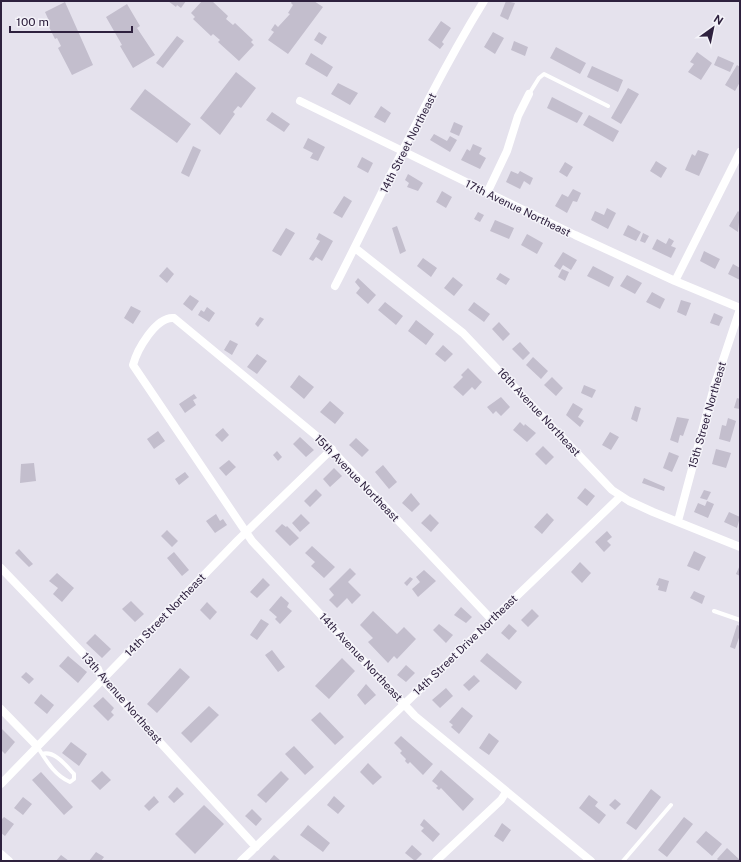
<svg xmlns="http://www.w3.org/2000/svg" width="741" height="862" font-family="'Public Sans',sans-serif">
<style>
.building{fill:#c3becd}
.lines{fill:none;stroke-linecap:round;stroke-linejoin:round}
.lane{stroke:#fff;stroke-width:4}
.street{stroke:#fff;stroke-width:8}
.labels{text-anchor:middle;stroke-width:3;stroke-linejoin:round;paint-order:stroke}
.street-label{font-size:11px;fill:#2e213e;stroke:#f4f3f9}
</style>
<rect width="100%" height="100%" fill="#e5e2ed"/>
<path class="building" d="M168,1h18l-5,7 -4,-3 -1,2z
M202,1l7,1 3,-1 16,15 -2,3 7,6 2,-2 18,17 -2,2 3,3 -15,16 -21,-19 2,-2 -7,-6 -2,2 -18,-17 2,-2 -4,-4z
M292,1h22l9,6 -35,47 -20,-14 6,-8 -3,-2 4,-6 3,3 12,-13 -2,-1 5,-8 -2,-2z
M506,1l9,2 -7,17 -8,-4z
M65,2l28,63 -21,10 -14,-27 3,-2 -4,-8 -2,1 -7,-14 2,-2 -5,-11z
M127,4l13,22 -3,2 18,27 -22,13 -13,-22 2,-1 -16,-28z
M441,21l10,7 -9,14 2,2 -4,5 -12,-9z
M319,32l8,5 -5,8 -8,-5z
M493,32l11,6 -9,16 -11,-7z
M177,36l7,5 -21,27 -7,-5z
M514,41l14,6 -3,9 -14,-6z
M556,47l30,16 -6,11 -30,-16z
M697,52l15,11 -11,17 -13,-8 6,-8 -4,-2z
M311,53l22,14 -6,10 -22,-13z
M718,56l16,7 -4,9 -16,-7z
M737,65l3,2v15l-5,9 -10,-6z
M592,66l31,14 -5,12 -31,-15z
M236,72l20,16 -15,20 -3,-2 -5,6 2,2 -15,21 -20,-17z
M338,83l20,10 -8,12 -19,-11z
M628,88l11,6 -18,30 -10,-6z
M145,89l46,35 -14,19 -47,-34z
M552,97l31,16 -6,10 -30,-15z
M381,106l10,7 -6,10 -11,-6z
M272,112l18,12 -6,8 -18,-12z
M589,115l30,16 -6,11 -30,-17z
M454,122l9,4 -4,10 -9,-4z
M434,134l13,7 3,-5 7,4 -7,12 -20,-12z
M308,138l17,9 -7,14 -8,-3 3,-5 -10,-5z
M473,144l9,4 -3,6 7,4 -6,11 -19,-9 6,-11 3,2z
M193,146l8,4 -12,27 -8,-4z
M698,150l11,4 -10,22 -14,-6 7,-16 3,2z
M362,157l11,6 -5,10 -11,-6z
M656,161l11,7 -6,10 -11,-7z
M565,162l8,5 -6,10 -8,-5z
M511,171l7,3 2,-3 13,7 -3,7 -6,-4 -4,8 -14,-7z
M408,174l15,9 -5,8 -11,-4 2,-4 -4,-3z
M573,189l8,4 -4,9 -4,-1 -6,12 -12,-7 7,-12 6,3z
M442,191l10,6 -6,11 -10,-6z
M344,196l8,5 -10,17 -9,-5z
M607,208l9,5 -8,16 -17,-9 4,-9 9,4z
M738,211l2,2 -2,19 -9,-6z
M478,212l6,3 -4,7 -6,-3z
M495,220l19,8 -5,11 -19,-8z
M628,225l13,7 -5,9 -13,-6z
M397,226l9,25 -6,3 -8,-26z
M286,228l9,5 -14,23 -9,-5z
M319,233l14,8 -11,20 -6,-4 -3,4 -4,-2 11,-18 -4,-2z
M643,233l6,3 -4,7 -5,-2z
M527,234l16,9 -6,11 -16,-9z
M669,238l5,3 -3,5 5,2 -5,10 -19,-9 5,-10 9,5z
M704,251l16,8 -5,10 -15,-8z
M563,252l14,8 -6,10 -8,-5 -3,5 -6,-4z
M423,258l14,10 -6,9 -14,-11z
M733,264l7,4v12l-12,-6z
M593,266l21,11 -5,10 -22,-11z
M167,267l7,7 -7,9 -8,-7z
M562,269l7,3 -4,9 -7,-4z
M500,273l10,6 -4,6 -10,-6z
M627,275l15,8 -7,11 -15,-8z
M453,277l10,8 -9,11 -10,-8z
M358,278l18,17 -8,9 -12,-11 4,-5 -5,-6z
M652,292l13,7 -5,10 -14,-7z
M190,295l9,6 -7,10 -9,-7z
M681,300l10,3 -5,13 -9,-4z
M385,302l18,14 -7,9 -18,-15z
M474,302l16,12 -6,8 -16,-12z
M131,306l10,5 -8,13 -9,-6z
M207,307l8,6 -6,9 -11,-7 3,-5 3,2z
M714,313l9,4 -4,9 -9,-3z
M260,317l4,2 -6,8 -3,-3z
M416,320l18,14 -8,11 -18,-14z
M499,322l11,12 -7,7 -11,-12z
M230,340l8,4 -6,11 -8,-5z
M520,342l10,11 -7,7 -11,-11z
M443,345l10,9 -8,8 -10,-8z
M257,354l10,7 -10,13 -10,-7z
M533,357l15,14 -7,8 -15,-14z
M468,368l14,14 -7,8 -3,-3 -9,9 -10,-9 10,-10 -2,-2z
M299,375l15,12 -10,12 -14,-12z
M552,377l11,11 -7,8 -12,-11z
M584,385l12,5 -4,8 -11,-5z
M194,394l3,4 -4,2 3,5 -11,8 -6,-9z
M501,397l9,10 -9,9 -5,-5 -3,3 -6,-7z
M737,398l3,1v10l-6,-1z
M330,401l14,12 -9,11 -15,-12z
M573,403l10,6 -5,8 6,4 -4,6 -14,-12z
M635,406l6,2 -4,14 -6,-3z
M677,417l12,2 -6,17 -3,-1 -2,8 -8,-3z
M728,418l8,3 -6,21 -11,-3 3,-14 4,1z
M520,422l4,4 1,-2 11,9 -9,9 -14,-12z
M223,428l6,7 -7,7 -7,-7z
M158,431l7,10 -11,8 -7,-10z
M610,432l9,5 -8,13 -9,-5z
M300,437l14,13 -8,7 -13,-13z
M356,438l13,12 -7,7 -13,-12z
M543,446l11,11 -8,8 -11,-11z
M716,449l15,4 -5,15 -14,-4z
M277,451l5,6 -4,4 -5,-6z
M669,452l10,4 -7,16 -9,-4z
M229,460l7,7 -10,9 -7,-8z
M34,463l2,18 -16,2 1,-19z
M383,465l14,17 -8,7 -14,-17z
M334,468l8,8 -12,11 -7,-8z
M185,472l4,5 -10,8 -4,-6z
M644,478l21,9 -1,4 -22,-8z
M585,488l10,8 -8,10 -10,-8z
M316,489l6,6 -12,12 -6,-6z
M704,490l7,2 -4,8 -7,-2z
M411,493l9,11 -8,8 -10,-9z
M707,501l7,3 -6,14 -14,-6 4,-9 7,3z
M729,512l11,5 -3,11 -13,-6z
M547,513l7,7 -12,14 -8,-7z
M216,514l4,7 3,-2 4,6 -12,8 -9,-12z
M301,514l9,9 -10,9 -8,-9z
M430,514l9,9 -8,9 -10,-9z
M282,524l4,3 1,-1 12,12 -9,8 -15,-15z
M167,530l11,11 -6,6 -11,-11z
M607,531l5,6 -5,4 4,4 -7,7 -9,-10z
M312,546l23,21 -11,11 -13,-12 4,-4 -10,-9z
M19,549l14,15 -4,3 -14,-14z
M694,551l12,6 -7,14 -12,-5z
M174,552l15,18 -7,6 -15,-18z
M580,562l11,11 -9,10 -11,-11z
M740,565v11l-4,-2z
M350,568l6,6 -8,8 13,13 -9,9 -5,-6 -10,10 -8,-8 5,-5 -5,-6z
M424,570l12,11 -18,16 -6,-8 8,-7 -4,-5z
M57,573l17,15 -12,14 -9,-8 5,-6 -9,-7z
M410,577l3,2 -6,7 -3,-3z
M263,578l7,7 -13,13 -7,-6z
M659,578l10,3 -3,11 -8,-2 1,-4 -3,-1z
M694,591l11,5 -3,8 -12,-6z
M281,596l8,7 -2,4 5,4 -12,13 -5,-5 2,-2 -8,-7z
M131,601l13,13 -9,8 -13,-13z
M207,602l10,10 -7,8 -10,-10z
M461,607l11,10 -6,6 -12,-8z
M532,609l7,7 -11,11 -7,-7z
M373,611l24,23 7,-7 12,12 -19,20 -3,-3 -6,7 -20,-21 5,-4 -13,-13z
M261,619l8,5 -12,16 -7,-5z
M439,624l14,11 -7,8 -13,-13z
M509,624l8,7 -8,9 -8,-7z
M737,625l3,1v9l-5,14 -5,-2z
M95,634l16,15 -9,9 -16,-15z
M272,650l13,17 -7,5 -13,-17z
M487,653l35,29 -6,8 -36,-29z
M68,656l19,16 -9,11 -19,-17z
M342,658l13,13 -26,28 -14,-13z
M406,665l9,8 -9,9 -9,-7z
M180,668l10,9 -33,36 -10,-9z
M26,672l8,7 -5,5 -8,-7z
M474,675l6,6 -11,10 -6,-6z
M366,684l10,11 -11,10 -8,-10z
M446,688l7,8 -13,12 -8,-8z
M41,694l13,11 -7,9 -13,-11z
M103,697l11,11 -3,4 3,3 -6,6 -15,-15z
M209,706l10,9 -28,28 -10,-10z
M462,707l11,9 -14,18 -8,-7 2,-2 -4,-3z
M320,712l24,25 -9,8 -24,-25z
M1,728l14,14 -10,12 -4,-4z
M489,733l10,8 -10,14 -10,-7z
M401,736l32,28 -10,11 -13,-13 -2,2 -3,-3 1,-2 -6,-6 2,-2 -8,-8z
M71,742l16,12 -8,12 -17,-13z
M294,746l20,21 -9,8 -20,-21z
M368,763l14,14 -9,8 -13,-13z
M441,770l33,29 -11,12 -22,-23 -2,2 -3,-2 2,-2 -6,-5z
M102,771l9,9 -11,10 -9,-9z
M281,771l8,8 -23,24 -9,-8z
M41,772l32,35 -9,8 -32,-35z
M177,787l7,7 -10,9 -6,-6z
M651,789l10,8 -25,33 -10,-7z
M589,795l9,7 -3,4 11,9 -7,9 -20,-16z
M154,796l5,6 -10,9 -5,-5z
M334,796l11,10 -7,8 -11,-9z
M23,797l9,7 -9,11 -9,-7z
M615,799l6,5 -6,6 -6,-5z
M204,805l20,19 -29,30 -20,-20z
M252,809l10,10 -6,7 -11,-10z
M4,817l10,7 -9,12 -4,-3v-13z
M684,817l9,7 -26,33 -9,-7z
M424,819l16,15 -7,8 -12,-11 3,-3 -4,-3z
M502,823l9,7 -8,12 -9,-6z
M308,825l22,18 -7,9 -23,-17z
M706,831l16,13 -10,12 -16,-14z
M412,845l10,9 -7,7 -10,-8z
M727,848l13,12v1h-21l-2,-2z
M96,852l8,5 -3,4h-12z
M61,855l8,6h-13z
M274,855l7,6h-12z"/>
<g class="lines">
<path class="lane" d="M529,94l10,-16 5,-4 64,32
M714,611l26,9
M37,746c9,14 17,29 33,36l4,-3v-5c-8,-8 -19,-24 -32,-20
M623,861l48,-56"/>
<path class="street" d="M300,101l275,134 100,46 65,27
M487,193l20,-42 11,-35 11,-22
M355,248l108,85 149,157 17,11 24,11 87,35
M675,281l65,-129
M335,286c49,-95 93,-194 149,-285
M678,521l36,-134 26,-78
M1,568l97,101 4,10 154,168
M492,620l-167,-177 -151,-125c-18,-2 -37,32 -41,47l119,176 163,175 176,145
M1,709l36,37
M1,784l237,-244 94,-91
M1,854l8,7
M241,861l380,-365
M436,861l65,-61 5,-8"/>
</g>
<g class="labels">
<g class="street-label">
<text transform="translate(408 143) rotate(-63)" y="4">14th Street Northeast</text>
<text transform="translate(518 208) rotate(26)" y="4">17th Avenue Northeast</text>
<text transform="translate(539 412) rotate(47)" y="4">16th Avenue Northeast</text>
<text transform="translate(707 415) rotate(-74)" y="4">15th Street Northeast</text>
<text transform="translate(357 478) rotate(46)" y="4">15th Avenue Northeast</text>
<text transform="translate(165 615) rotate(-46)" y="4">14th Street Northeast</text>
<text transform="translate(465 645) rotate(-44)" y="4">14th Street Drive Northeast</text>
<text transform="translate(361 657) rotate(47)" y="4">14th Avenue Northeast</text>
<text transform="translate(122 698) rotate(49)" y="4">13th Avenue Northeast</text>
</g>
</g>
<rect width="741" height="862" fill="none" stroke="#2e213e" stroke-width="4"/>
<g transform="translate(713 28) rotate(33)" stroke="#f4f3f9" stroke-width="3" paint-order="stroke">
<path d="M0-3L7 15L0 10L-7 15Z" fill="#2e213e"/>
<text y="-6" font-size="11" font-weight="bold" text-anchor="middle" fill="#2e213e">N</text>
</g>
<path d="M10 26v6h122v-6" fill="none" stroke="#2e213e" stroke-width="2"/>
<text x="16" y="26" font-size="12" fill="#2e213e" stroke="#f4f3f9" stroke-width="3" paint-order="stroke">100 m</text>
</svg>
